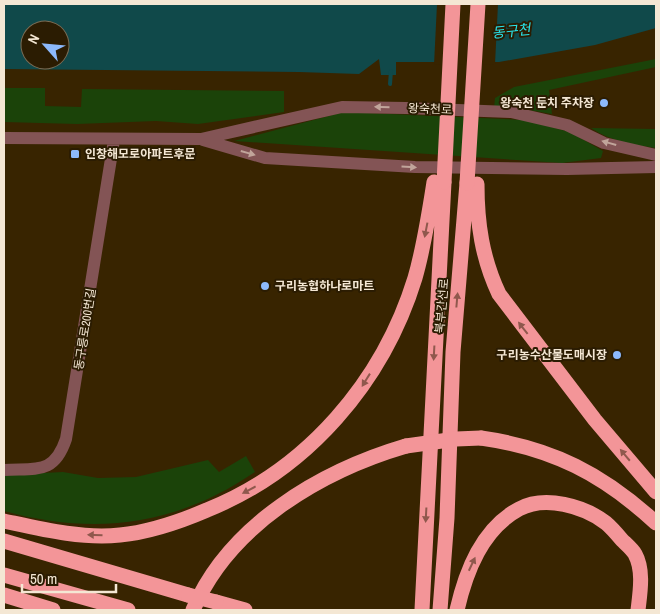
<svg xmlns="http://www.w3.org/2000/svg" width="660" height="614" font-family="'Archivo Narrow','Noto Sans KR',sans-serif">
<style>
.green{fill:#1b4309}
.water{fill:#10494a;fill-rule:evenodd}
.pier{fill:#382400}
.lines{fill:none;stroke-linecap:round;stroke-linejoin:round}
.stream{stroke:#10494a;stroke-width:4}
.minor{stroke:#835455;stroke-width:12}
.highway{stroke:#f39598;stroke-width:15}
.highway-bridge{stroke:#f39598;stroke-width:15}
.oneway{fill:#c1a59b}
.oneway2{fill:#8f584d}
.poi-dot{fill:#8cb9fc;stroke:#2b1c02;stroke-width:2}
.labels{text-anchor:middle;stroke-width:4;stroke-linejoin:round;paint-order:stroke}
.poi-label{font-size:12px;font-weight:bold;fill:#f4e7d4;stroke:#2b1c02;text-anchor:end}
.street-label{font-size:12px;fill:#f4e7d4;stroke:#2b1c02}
.water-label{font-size:14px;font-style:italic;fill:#28e3e9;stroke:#2b1c02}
</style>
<rect width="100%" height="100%" fill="#382400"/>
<path class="green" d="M656,59v8l-107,23 3,24 -40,-7 -18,1 1,-10 19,-11z
M4,88h41v18l36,1 1,-18 202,2v21l-86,12 -42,-3 -79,3 -73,-2z
M344,112l181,8 45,12 33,19 -2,7 -39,5 -328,-22z
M591,128l65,1v19c-22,-3 -46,-7 -65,-20z
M246,456l9,16c-79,54 -160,64 -251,39v-36l59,-3 35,6 38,-1 72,-17 11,12z"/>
<path class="water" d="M4,4h652v24l-61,17 -96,17h-103v13h-15l-2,-16 -20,15 -60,-2 -295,-3zM30,30h30v30h-30z"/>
<path class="pier" d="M437,4h61l-3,60 -61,1z"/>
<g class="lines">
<path class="stream" d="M390,84l1,-13"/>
<path class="minor" d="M4,138l197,1 141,-32 64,1 105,4 56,13 37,18 52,12
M203,140l62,18 150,9 152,2 89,-2
M4,470c32,-2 50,5 62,-31l48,-299"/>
<path class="highway" d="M477,184c0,39 5,74 22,110l96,126 61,72
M481,438c71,10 122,36 175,85
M4,521c37,8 77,18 116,14 30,-3 59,-13 87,-25 100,-40 176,-128 208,-232 9,-31 14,-64 19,-96
M4,541l184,54
M4,575l124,35
M4,595l49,15
M216,602l29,8
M193,610c36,-85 128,-139 213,-164
M422,610l22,-428
M440,610l7,-92 6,-166 14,-169
M457,610c9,-39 25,-81 62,-101 26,-14 65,-3 87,14 6,5 11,11 16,17 4,4 10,9 13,14 9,16 5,39 3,56"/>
<path class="highway-bridge" d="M444,182l9,-178
M467,183l11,-179
M406,446l50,-7 25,-1
M188,595l28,7"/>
</g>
<defs><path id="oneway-solid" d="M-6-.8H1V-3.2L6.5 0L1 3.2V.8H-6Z" transform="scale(1.25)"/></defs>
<g class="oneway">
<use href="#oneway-solid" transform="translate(382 107) rotate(-179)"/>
<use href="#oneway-solid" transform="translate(609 143) rotate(-164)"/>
<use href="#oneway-solid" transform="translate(248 153) rotate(16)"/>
<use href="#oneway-solid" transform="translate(409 167) rotate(3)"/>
</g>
<g class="oneway2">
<use href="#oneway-solid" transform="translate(426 230) rotate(101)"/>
<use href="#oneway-solid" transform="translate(457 300) rotate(-85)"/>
<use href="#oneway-solid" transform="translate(523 328) rotate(-128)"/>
<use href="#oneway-solid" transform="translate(434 353) rotate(93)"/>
<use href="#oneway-solid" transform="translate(366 380) rotate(122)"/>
<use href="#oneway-solid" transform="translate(625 455) rotate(-130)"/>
<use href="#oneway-solid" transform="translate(249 490) rotate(152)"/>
<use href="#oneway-solid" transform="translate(426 515) rotate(93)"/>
<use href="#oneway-solid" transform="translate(95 535) rotate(-179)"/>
<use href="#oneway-solid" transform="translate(472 564) rotate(-65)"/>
</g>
<g class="poi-dot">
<circle cx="604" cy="103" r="5"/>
<rect x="70" y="149" width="10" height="10" rx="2.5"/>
<circle cx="265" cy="286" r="5"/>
<circle cx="617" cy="355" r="5"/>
</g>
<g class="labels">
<g class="poi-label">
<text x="594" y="107">왕숙천 둔치 주차장</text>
<text x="85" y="158" text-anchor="start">인창해모로아파트후문</text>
<text x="275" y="290" text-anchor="start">구리농협하나로마트</text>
<text x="607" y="359">구리농수산물도매시장</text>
</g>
<g class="street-label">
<text transform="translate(430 109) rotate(2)" y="4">왕숙천로</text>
<text transform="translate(442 306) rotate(-85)" y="4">북부간선로</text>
<text transform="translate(85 329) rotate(-81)" y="4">동구릉로200번길</text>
</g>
<g class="water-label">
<text transform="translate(511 31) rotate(-6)" y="5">동구천</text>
</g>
</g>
<rect width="660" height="614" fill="none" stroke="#f4e7d4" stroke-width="10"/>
<g transform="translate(45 45) rotate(297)"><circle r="24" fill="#2b1c02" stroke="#7b6d56"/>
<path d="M0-4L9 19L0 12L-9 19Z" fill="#8cb9fc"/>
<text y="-8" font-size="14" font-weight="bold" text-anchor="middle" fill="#f4e7d4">N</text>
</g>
<path d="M22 584v8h94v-8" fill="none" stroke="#f4e7d4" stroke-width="2.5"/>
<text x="30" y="584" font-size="15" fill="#f4e7d4" stroke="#2b1c02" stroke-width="4" paint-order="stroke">50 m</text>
</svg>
